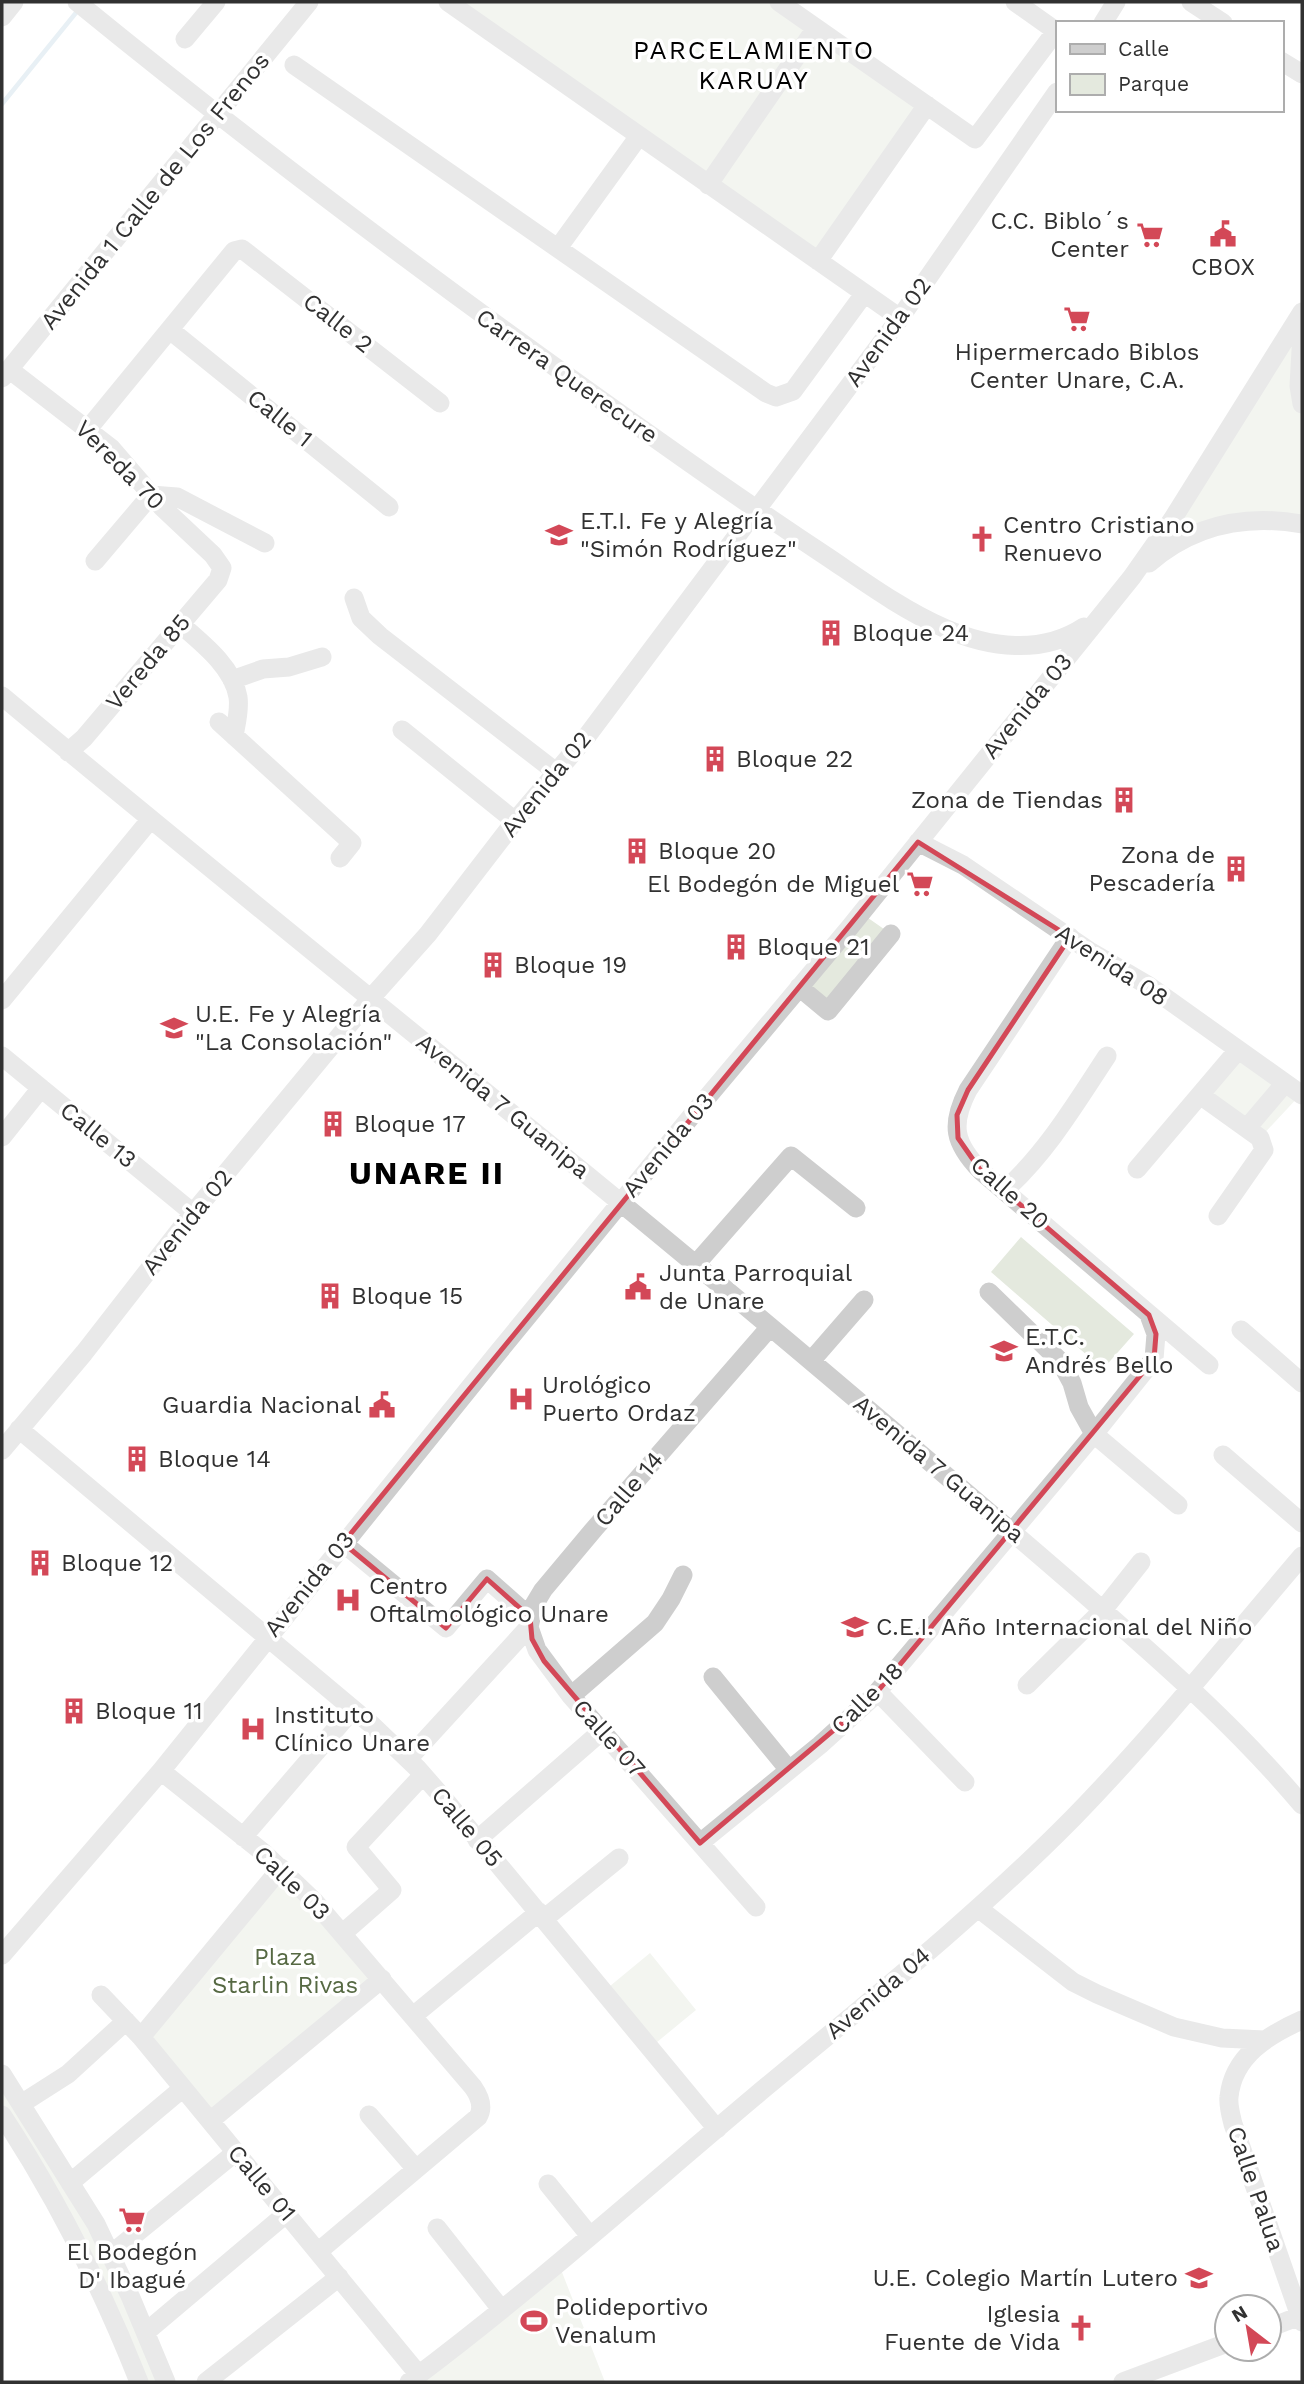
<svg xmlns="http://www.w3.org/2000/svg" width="1304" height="2384" font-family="'Work Sans',sans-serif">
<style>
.green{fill:#e4e9de}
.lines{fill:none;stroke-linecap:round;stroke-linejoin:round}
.stream{stroke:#cddee8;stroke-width:4.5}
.minor{stroke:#cecece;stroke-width:19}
.marked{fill:none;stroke:#d34857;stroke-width:5;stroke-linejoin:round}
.labels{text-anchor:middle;stroke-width:7;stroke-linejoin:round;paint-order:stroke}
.street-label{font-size:24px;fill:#313131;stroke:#fff}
.poi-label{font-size:24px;fill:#313131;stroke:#fff;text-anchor:start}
.park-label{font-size:24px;fill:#566943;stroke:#fff}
.neighbourhood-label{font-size:26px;letter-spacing:2px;fill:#000;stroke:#fff}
.district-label{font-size:32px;font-weight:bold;letter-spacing:2px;fill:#000;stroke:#fff}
</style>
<rect width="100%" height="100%" fill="#fff"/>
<path class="green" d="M450,2h329l148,103 -109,156z
M1302,312v212l-43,-5 -99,34z
M861,913l30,21 -63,77 -28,-24z
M1238,1050l63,44 -41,44 -60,-43z
M1021,1237l113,97 -31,35 -112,-97z
M281,1868l101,111 -172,142 -69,-84z
M650,1953l46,57 -45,37 -47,-56z
M2,2074l35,53 129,255h-27l-137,-267z
M558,2262l47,120h-196z"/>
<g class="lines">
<path class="stream" d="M2,104l77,-95"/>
<path class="minor" d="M77,2c190,155 386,301 586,442 55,39 110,77 166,114 37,25 74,52 115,70 45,20 98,27 140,-1
M448,2l452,316
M779,2l196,137 81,-108 -41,-29
M1191,2l32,21
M2,17l12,-15
M1103,23l13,-21
M185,39l31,-37
M1281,61l21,13
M294,65l472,328 10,4 17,-6 71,-97
M708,185l108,-157
M558,248l81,-112
M818,261l109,-156
M170,330l219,177
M1302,333l-3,53 3,18
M10,370l101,78 51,59 51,48 9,13 -4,12 -134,158 -16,14
M2,378l307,-376
M88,429l146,-178 8,-2 198,154
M95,561l56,-66 26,2 88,46
M1149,563c44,-38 96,-49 153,-39
M354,598l7,20 19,18 176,136
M180,624c22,19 53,43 58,73 2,13 -2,27 -4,39
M232,680l31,-11 26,-2 33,-10
M2,696c292,244 592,479 882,727 72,61 144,122 215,184 72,63 142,125 203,198
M219,722l133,121 -12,15
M402,730l113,91
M918,842l45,23 128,87 58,34 153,109
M1070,937l-102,153c-18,35 -14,53 13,81l228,194
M799,987l29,24 63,-77
M2,1000l148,-180
M2,1056l191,157
M1200,1095l60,43 4,12 -46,66
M1247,1128l38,-45
M2,1137l39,-49
M1137,1169l101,-119
M1005,1190c42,-38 71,-87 102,-134
M696,1264l95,-108 65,52
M989,1292l71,69 12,22 7,24 15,27 84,71
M1241,1330l61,53
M811,1361l53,-61
M19,1429l353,296 45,43 28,32 272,329
M2,1450l82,-97 109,-140 178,-215 57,-64 87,-113 72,-85 313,-418 157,-226
M1223,1455l79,68
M343,1543l103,85 41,-49 43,38
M713,1677l76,93
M1027,1685l76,-75 38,-48
M878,1692l87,90
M571,1696l84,-73 16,-24 12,-24
M408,1759l121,-132
M161,1771l104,83 49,47 159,186c7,10 11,20 5,30l-159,134
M243,1837l110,-128
M477,1840l126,-110
M700,1843l120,-98 53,-48 221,-263 60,-75 2,-25 -7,-19
M756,1907l-185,-211 -34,-46 -8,-23 5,-22 9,-15 52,-62 175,-201
M978,1908l95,74 24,12 77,33 48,11 42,2
M545,1918l74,-60
M343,1933l49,-43 -36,-43 67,-72
M2,1955l159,-184 335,-416 198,-242 156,-186 282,-350 40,-57 130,-208
M101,1995l40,42 278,338
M413,2016l126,-104
M1302,2020c-34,15 -69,36 -73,77 -1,8 2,19 4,27l69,198
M141,2037l140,-169
M2,2074l94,150 35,74 35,84
M21,2104l47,-30 58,-53
M2,2115c55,84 100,173 137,267
M369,2115l47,54
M210,2121l172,-142
M70,2183l113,-95
M548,2184l42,52
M437,2228l64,81
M111,2254l125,-102
M1269,2328l33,-13
M146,2332l141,-119
M206,2382l133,-105
M409,2382c119,-89 231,-189 345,-285 108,-90 219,-178 318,-278 81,-83 155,-175 230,-263
M1123,2382l104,-39"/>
</g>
<path d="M0 0H1304V2384H0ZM918,842l152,95 -102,153 -11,25 1,23 23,33 168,144 7,19 -2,25 -281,338 -173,146 -156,-182 -12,-22 -2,-22 -43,-38 -41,49 -103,-85z" fill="#fff" fill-opacity=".55" fill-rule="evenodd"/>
<path class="marked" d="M918,842l152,95 -102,153 -11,25 1,23 23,33 168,144 7,19 -2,25 -281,338 -173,146 -156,-182 -12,-22 -2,-22 -43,-38 -41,49 -103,-85z"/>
<defs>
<g id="civic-bare" transform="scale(2.1)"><path d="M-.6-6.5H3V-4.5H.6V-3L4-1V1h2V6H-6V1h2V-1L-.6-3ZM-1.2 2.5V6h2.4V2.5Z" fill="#d34857" stroke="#fff" stroke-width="2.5" paint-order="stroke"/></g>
<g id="supermarket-bare" transform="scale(2.1)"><path d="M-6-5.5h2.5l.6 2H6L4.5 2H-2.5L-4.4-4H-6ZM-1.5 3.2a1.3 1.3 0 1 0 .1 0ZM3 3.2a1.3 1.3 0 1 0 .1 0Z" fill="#d34857" stroke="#fff" stroke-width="2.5" paint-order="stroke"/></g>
<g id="school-bare" transform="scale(2.1)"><path d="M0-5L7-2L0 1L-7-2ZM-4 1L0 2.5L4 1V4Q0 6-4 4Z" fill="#d34857" stroke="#fff" stroke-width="2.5" paint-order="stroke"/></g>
<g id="church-bare" transform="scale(2.1)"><path d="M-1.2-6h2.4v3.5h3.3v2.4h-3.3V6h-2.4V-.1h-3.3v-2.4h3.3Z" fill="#d34857" stroke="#fff" stroke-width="2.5" paint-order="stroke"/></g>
<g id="building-bare" transform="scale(2.1)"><path d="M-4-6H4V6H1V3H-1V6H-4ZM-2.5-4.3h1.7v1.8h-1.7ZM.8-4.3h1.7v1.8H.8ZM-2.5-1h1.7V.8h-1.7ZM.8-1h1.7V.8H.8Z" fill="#d34857" stroke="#fff" stroke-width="2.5" paint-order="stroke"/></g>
<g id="university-bare" transform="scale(2.1)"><path d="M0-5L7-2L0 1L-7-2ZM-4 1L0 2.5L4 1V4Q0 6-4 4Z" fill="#d34857" stroke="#fff" stroke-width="2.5" paint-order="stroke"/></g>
<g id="hospital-bare" transform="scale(2.1)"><path d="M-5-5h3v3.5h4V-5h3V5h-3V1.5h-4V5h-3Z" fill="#d34857" stroke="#fff" stroke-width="2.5" paint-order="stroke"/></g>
<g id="stadium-bare" transform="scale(2.1)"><path d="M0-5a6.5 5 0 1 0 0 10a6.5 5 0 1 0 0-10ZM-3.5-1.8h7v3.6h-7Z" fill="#d34857" stroke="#fff" stroke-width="2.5" paint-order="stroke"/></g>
</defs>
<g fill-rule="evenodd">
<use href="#civic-bare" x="1223" y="234"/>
<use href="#supermarket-bare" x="1150" y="235"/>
<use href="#supermarket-bare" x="1077" y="319"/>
<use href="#school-bare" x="559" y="535"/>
<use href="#church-bare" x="982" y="539"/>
<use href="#building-bare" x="831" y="633"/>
<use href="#building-bare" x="715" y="759"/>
<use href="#building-bare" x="1124" y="800"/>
<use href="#building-bare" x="637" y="851"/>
<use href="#building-bare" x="1236" y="869"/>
<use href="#supermarket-bare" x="920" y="884"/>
<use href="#building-bare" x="736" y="947"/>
<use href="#building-bare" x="493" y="965"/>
<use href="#school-bare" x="174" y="1028"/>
<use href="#building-bare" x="333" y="1124"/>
<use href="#civic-bare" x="638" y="1287"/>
<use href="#building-bare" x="330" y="1296"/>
<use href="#university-bare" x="1004" y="1351"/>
<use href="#hospital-bare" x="521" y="1399"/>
<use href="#civic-bare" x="382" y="1405"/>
<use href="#building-bare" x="137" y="1459"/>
<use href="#building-bare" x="40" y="1563"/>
<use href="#hospital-bare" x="348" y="1600"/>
<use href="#school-bare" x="855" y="1627"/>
<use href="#building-bare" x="74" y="1711"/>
<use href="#hospital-bare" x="253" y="1729"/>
<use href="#supermarket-bare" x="132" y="2220"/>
<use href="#school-bare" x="1199" y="2278"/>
<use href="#stadium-bare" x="534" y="2321"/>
<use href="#church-bare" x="1081" y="2328"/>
</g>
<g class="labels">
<g class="street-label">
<text transform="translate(155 191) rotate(-51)" y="8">Avenida 1 Calle de Los Frenos</text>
<text transform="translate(338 323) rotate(38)" y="8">Calle 2</text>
<text transform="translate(888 332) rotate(-54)" y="8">Avenida 02</text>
<text transform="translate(567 376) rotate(35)" y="8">Carrera Querecure</text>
<text transform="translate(280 418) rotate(39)" y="8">Calle 1</text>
<text transform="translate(120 465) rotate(45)" y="8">Vereda 70</text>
<text transform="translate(148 662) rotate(-50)" y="8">Vereda 85</text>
<text transform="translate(1027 706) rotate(-51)" y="8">Avenida 03</text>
<text transform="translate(546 784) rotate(-51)" y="8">Avenida 02</text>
<text transform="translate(1112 965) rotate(33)" y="8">Avenida 08</text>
<text transform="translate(503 1106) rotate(39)" y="8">Avenida 7 Guanipa</text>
<text transform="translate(98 1135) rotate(39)" y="8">Calle 13</text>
<text transform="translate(668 1145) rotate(-50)" y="8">Avenida 03</text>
<text transform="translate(1010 1193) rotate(42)" y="8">Calle 20</text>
<text transform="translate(187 1222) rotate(-51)" y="8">Avenida 02</text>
<text transform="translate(939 1469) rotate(40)" y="8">Avenida 7 Guanipa</text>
<text transform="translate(629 1489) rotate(-49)" y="8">Calle 14</text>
<text transform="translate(309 1584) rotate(-51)" y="8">Avenida 03</text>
<text transform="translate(867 1698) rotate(-45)" y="8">Calle 18</text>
<text transform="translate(609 1738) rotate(48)" y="8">Calle 07</text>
<text transform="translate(467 1827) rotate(50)" y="8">Calle 05</text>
<text transform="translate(292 1883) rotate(44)" y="8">Calle 03</text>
<text transform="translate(878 1993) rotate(-40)" y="8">Avenida 04</text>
<text transform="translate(262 2183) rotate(50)" y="8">Calle 01</text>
<text transform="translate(1256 2189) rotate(71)" y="8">Calle Palua</text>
</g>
<g class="poi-label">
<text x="1129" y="229" text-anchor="end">C.C. Biblo´s<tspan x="1129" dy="28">Center</tspan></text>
<text x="1223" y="275" text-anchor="middle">CBOX</text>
<text x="1077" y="360" text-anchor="middle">Hipermercado Biblos<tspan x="1077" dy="28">Center Unare, C.A.</tspan></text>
<text x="580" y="529">E.T.I. Fe y Alegría<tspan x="580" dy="28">"Simón Rodríguez"</tspan></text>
<text x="1003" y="533">Centro Cristiano<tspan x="1003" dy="28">Renuevo</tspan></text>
<text x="852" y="641">Bloque 24</text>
<text x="736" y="767">Bloque 22</text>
<text x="1103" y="808" text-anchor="end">Zona de Tiendas</text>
<text x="658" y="859">Bloque 20</text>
<text x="1215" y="863" text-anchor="end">Zona de<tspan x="1215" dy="28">Pescadería</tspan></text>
<text x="899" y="892" text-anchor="end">El Bodegón de Miguel</text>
<text x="757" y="955">Bloque 21</text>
<text x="514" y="973">Bloque 19</text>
<text x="195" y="1022">U.E. Fe y Alegría<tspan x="195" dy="28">"La Consolación"</tspan></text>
<text x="354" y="1132">Bloque 17</text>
<text x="659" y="1281">Junta Parroquial<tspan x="659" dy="28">de Unare</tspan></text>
<text x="351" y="1304">Bloque 15</text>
<text x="1025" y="1345">E.T.C.<tspan x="1025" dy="28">Andrés Bello</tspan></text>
<text x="542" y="1393">Urológico<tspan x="542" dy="28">Puerto Ordaz</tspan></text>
<text x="361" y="1413" text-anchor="end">Guardia Nacional</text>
<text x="158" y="1467">Bloque 14</text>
<text x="61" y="1571">Bloque 12</text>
<text x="369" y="1594">Centro<tspan x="369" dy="28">Oftalmológico Unare</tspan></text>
<text x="876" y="1635">C.E.I. Año Internacional del Niño</text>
<text x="95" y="1719">Bloque 11</text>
<text x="274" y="1723">Instituto<tspan x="274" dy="28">Clínico Unare</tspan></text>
<text x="132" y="2260" text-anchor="middle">El Bodegón<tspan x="132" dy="28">D' Ibagué</tspan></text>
<text x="1178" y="2286" text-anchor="end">U.E. Colegio Martín Lutero</text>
<text x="555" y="2315">Polideportivo<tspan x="555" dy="28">Venalum</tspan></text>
<text x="1060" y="2322" text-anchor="end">Iglesia<tspan x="1060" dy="28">Fuente de Vida</tspan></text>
</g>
<g class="park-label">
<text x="285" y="1965">Plaza<tspan x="285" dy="28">Starlin Rivas</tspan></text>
</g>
<g class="neighbourhood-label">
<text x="754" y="59">PARCELAMIENTO<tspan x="754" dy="30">KARUAY</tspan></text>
</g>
<g class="district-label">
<text x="427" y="1184">UNARE II</text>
</g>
</g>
<rect width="1304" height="2384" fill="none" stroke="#313131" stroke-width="7"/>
<rect x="1056" y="21" width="228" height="91" fill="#ffffff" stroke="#adadad" stroke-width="2"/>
<rect x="1070" y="44" width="35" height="10" fill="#cecece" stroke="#adadad" stroke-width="2"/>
<text x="1118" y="56" font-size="21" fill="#313131">Calle</text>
<rect x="1070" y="74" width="35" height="21" fill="#e4e9de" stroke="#adadad" stroke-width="2"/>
<text x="1118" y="91" font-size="21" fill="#313131">Parque</text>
<g transform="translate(1248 2328) rotate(329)"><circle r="33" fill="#ffffff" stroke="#adadad" stroke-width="2"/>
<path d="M0-5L12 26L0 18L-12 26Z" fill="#d34857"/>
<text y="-10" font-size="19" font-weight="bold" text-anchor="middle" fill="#313131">N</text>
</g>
</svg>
